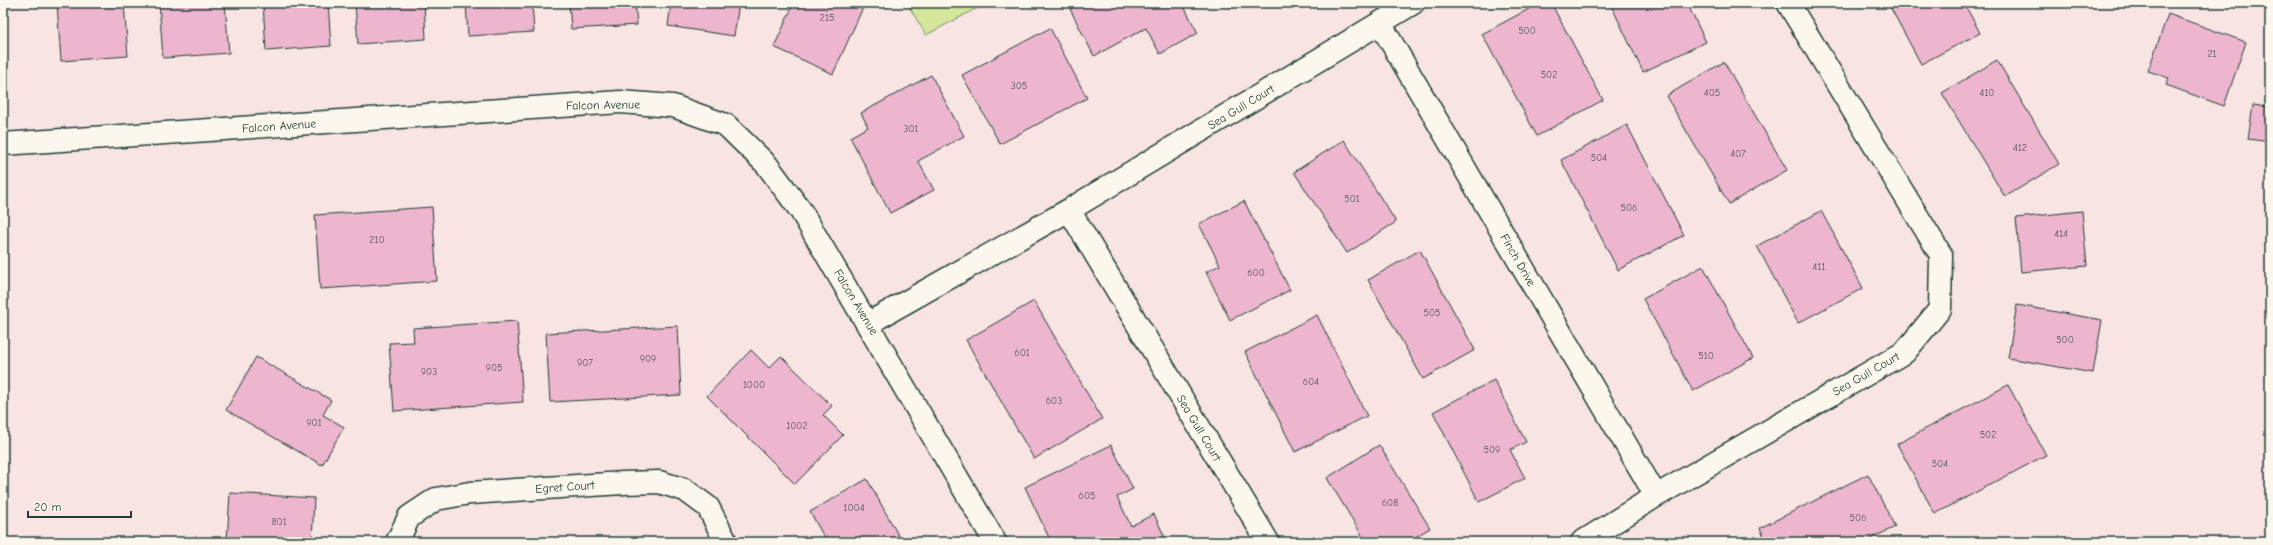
<svg xmlns="http://www.w3.org/2000/svg" width="2273" height="545" font-family="'Comic Neue',sans-serif">
<style>
.green{fill:#d4e69a;stroke:#7a9267}
.building{fill:#edb6ce;stroke:#1f3d34}
.lines{fill:none;stroke-linecap:round;stroke-linejoin:round}
.minor-casing{stroke:#1f3d34;stroke-width:25}
.minor{stroke:#fbf7ec;stroke-width:22}
.labels{text-anchor:middle;stroke-width:3;stroke-linejoin:round;paint-order:stroke}
.number-label{font-size:10px;fill:#525b5a}
.street-label{font-size:12px;fill:#1f3d34;stroke:#fbf7ec}
</style>
<rect width="100%" height="100%" fill="#f7e4e3"/>
<filter id="ink" filterUnits="userSpaceOnUse"><feTurbulence type="fractalNoise" baseFrequency=".025" numOctaves="2"/><feDisplacementMap in="SourceGraphic" scale="8" xChannelSelector="R" yChannelSelector="G"/><feConvolveMatrix kernelMatrix="1 2 1 2 8 2 1 2 1" color-interpolation-filters="sRGB"/></filter>
<g filter="url(#ink)">
<path class="green" d="M907,3h80l-61,32z"/>
<path class="building" d="M57,3h67l4,53 -67,5z
M159,3h66l4,50 -66,5z
M263,3h65l3,43 -65,5z
M355,3h69l2,36 -68,5z
M466,3h66l2,29 -66,4z
M569,3h66l2,22 -66,4z
M671,3h68l-5,33 -66,-10z
M794,3h71l-32,71 -59,-27z
M1083,3h99l16,30 -38,21 -14,-26 -52,28 -24,-47z
M1229,3h12l-10,5z
M1540,3h11l52,97 -66,36 -55,-102z
M1610,3h77l19,39 -63,30z
M1888,3h76l16,30 -59,31z
M2168,14l78,28 -22,64 -58,-21 3,-7 -21,-7z
M1050,28l37,70 -87,46 -38,-69z
M1997,60l62,104 -54,33 -63,-104z
M1724,62l63,108 -58,34 -63,-108z
M931,75l33,61 -46,25 16,29 -44,23 -40,-76 18,-10 -7,-14z
M2270,95v47l-22,-3 5,-34 15,2z
M1627,125l57,110 -66,35 -57,-110z
M1344,140l52,82 -49,31 -53,-81z
M1244,201l46,89 -60,30 -24,-48 14,-7 -21,-41z
M432,207l5,74 -117,8 -5,-74z
M1821,211l42,77 -65,35 -41,-77z
M2082,211l5,55 -66,6 -5,-54z
M1420,250l55,100 -52,29 -55,-99z
M1703,266l50,92 -60,33 -50,-92z
M1034,301l68,118 -68,40 -68,-119z
M2017,305l85,15 -9,53 -85,-15z
M1317,315l50,101 -72,36 -50,-100z
M517,321l6,81 -129,9 -5,-68 25,-1 -1,-14z
M678,326l3,69 -131,7 -4,-69z
M751,350l18,18 12,-12 51,50 -9,9 20,20 -48,49 -88,-88z
M256,357l75,43 -8,15 21,12 -22,38 -96,-55z
M1494,380l32,62 -16,8 15,28 -46,24 -46,-90z
M2008,385l38,70 -111,59 -38,-70z
M1111,445l22,44 -16,8 14,29 23,-12 13,28h-116l-26,-55z
M1379,445l51,83 -23,14h-41l-39,-64z
M1868,474l27,53 -25,12 2,3h-106l-6,-14z
M867,479l35,63h-75l-17,-30z
M230,493l84,5 -2,44h-85z"/>
<g class="lines">
<g class="minor-casing">
<path id="minor" d="M1380,23l276,473
M3,144l617,-42 53,4 53,19 41,40 34,46 194,331
M1069,210l199,332
M869,323l200,-113 344,-207
M397,542l12,-25 27,-18 34,-6 153,-10 36,-1 26,8 23,17 18,35
M1582,542l74,-46 249,-144 35,-43 1,-54 -153,-252"/>
</g>
<use href="#minor" class="minor"/>
</g>
</g>
<g class="labels">
<g class="number-label">
<text x="827" y="21">215</text>
<text x="1527" y="34">500</text>
<text x="2212" y="57">21</text>
<text x="1549" y="78">502</text>
<text x="1019" y="89">305</text>
<text x="1712" y="96">405</text>
<text x="1987" y="96">410</text>
<text x="911" y="132">301</text>
<text x="2020" y="151">412</text>
<text x="1738" y="157">407</text>
<text x="1599" y="161">504</text>
<text x="1352" y="202">501</text>
<text x="1629" y="211">506</text>
<text x="2061" y="237">414</text>
<text x="377" y="243">210</text>
<text x="1819" y="270">411</text>
<text x="1256" y="276">600</text>
<text x="1432" y="316">505</text>
<text x="2065" y="343">500</text>
<text x="1022" y="356">601</text>
<text x="1706" y="359">510</text>
<text x="648" y="362">909</text>
<text x="585" y="366">907</text>
<text x="494" y="371">905</text>
<text x="429" y="375">903</text>
<text x="1311" y="385">604</text>
<text x="754" y="388">1000</text>
<text x="1054" y="404">603</text>
<text x="314" y="426">901</text>
<text x="797" y="429">1002</text>
<text x="1988" y="438">502</text>
<text x="1492" y="453">509</text>
<text x="1940" y="467">504</text>
<text x="1087" y="499">605</text>
<text x="1390" y="506">608</text>
<text x="854" y="511">1004</text>
<text x="1858" y="521">506</text>
<text x="279" y="525">801</text>
</g>
<g class="street-label">
<text transform="translate(603 105) rotate(-1)" y="4">Falcon Avenue</text>
<text transform="translate(1241 107) rotate(-31)" y="4">Sea Gull Court</text>
<text transform="translate(279 126) rotate(-4)" y="4">Falcon Avenue</text>
<text transform="translate(1518 260) rotate(60)" y="4">Finch Drive</text>
<text transform="translate(856 302) rotate(59)" y="4">Falcon Avenue</text>
<text transform="translate(1866 374) rotate(-30)" y="4">Sea Gull Court</text>
<text transform="translate(1199 428) rotate(59)" y="4">Sea Gull Court</text>
<text transform="translate(565 487) rotate(-4)" y="4">Egret Court</text>
</g>
</g>
<rect width="2273" height="545" fill="none" stroke="#fbf7ec" stroke-width="16"/>
<rect x="8" y="8" width="2257" height="529" fill="none" stroke="#1f3d34" stroke-width="1.5" filter="url(#ink)"/>
<path d="M28 511v6h103v-6" fill="none" stroke="#1f3d34" stroke-width="2"/>
<text x="34" y="511" font-size="12" fill="#1f3d34" stroke="#fbf7ec" stroke-width="3" paint-order="stroke">20 m</text>
</svg>
